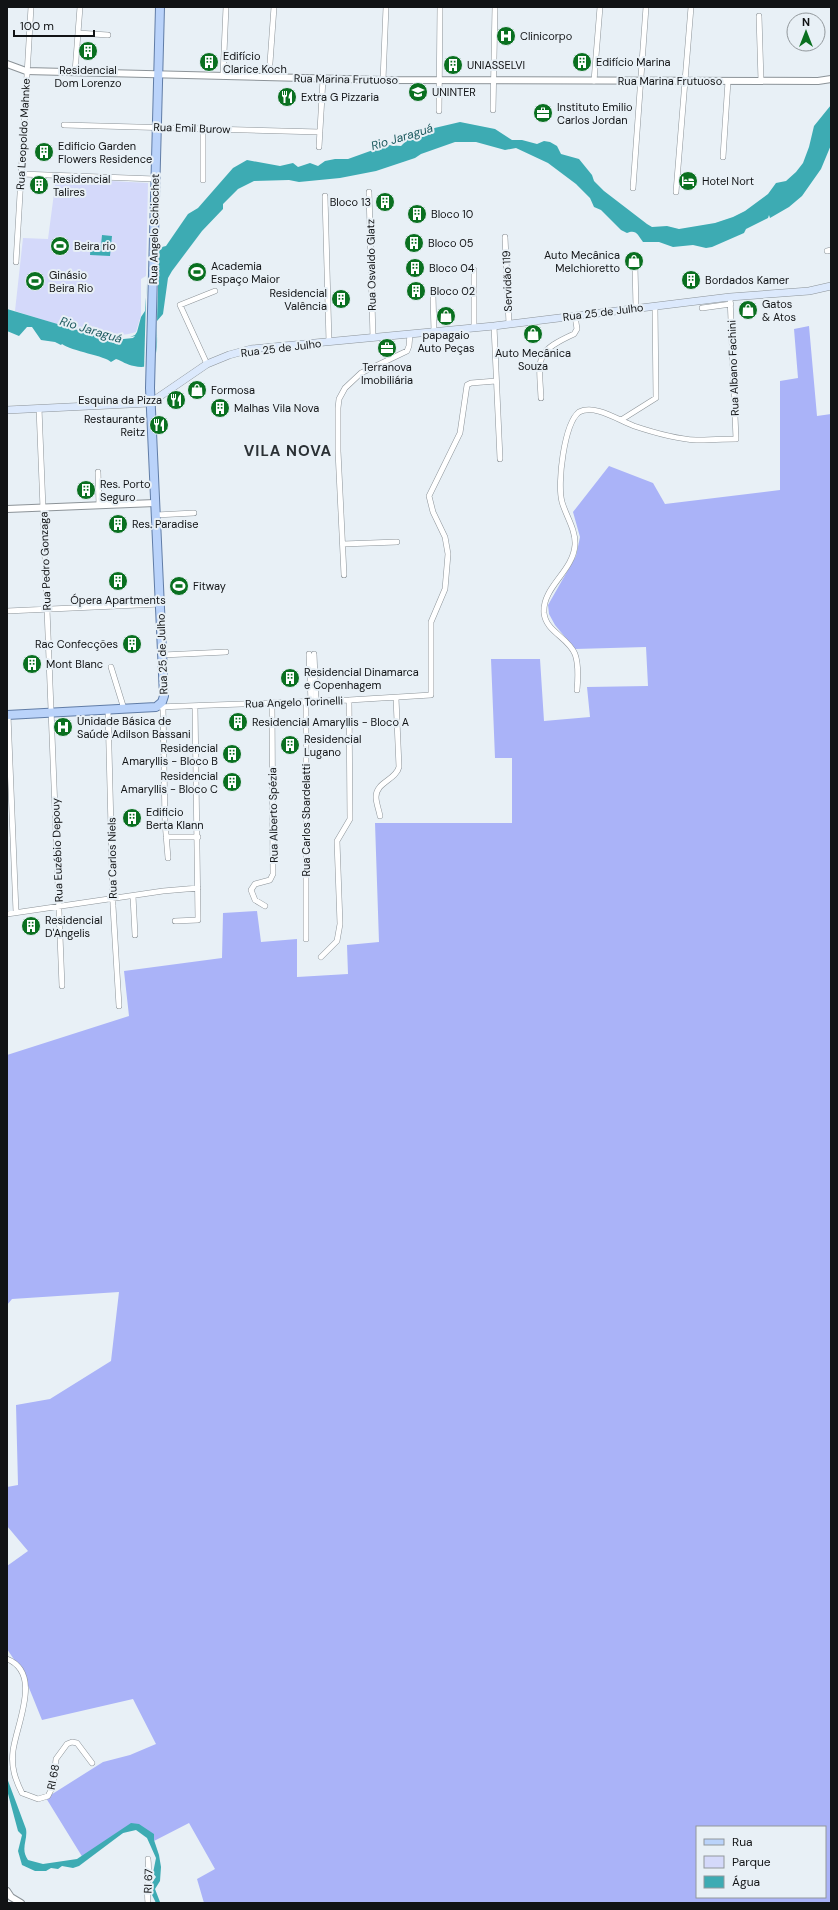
<svg xmlns="http://www.w3.org/2000/svg" width="838" height="1910" font-family="'DM Sans',sans-serif">
<style>
.green{fill:#d4d9fa}
.forest{fill:#aab3f8;fill-rule:evenodd}
.water{fill:#3dabb3}
.pier{fill:#e8f0f6}
.lines{fill:none;stroke-linecap:round;stroke-linejoin:round}
.minor-casing{stroke:#8c9398;stroke-width:6}
.tertiary-casing{stroke:#8c9398;stroke-width:8}
.secondary-casing{stroke:#8c9398;stroke-width:8}
.primary-casing{stroke:#617da7;stroke-width:10}
.minor{stroke:#fff;stroke-width:5}
.tertiary{stroke:#fff;stroke-width:6}
.secondary{stroke:#dce9fc;stroke-width:7}
.primary{stroke:#bad3fa;stroke-width:8}
.labels{text-anchor:middle;stroke-width:4;stroke-linejoin:round;paint-order:stroke}
.poi-label{font-size:11px;fill:#111315;stroke:#e8f0f6;text-anchor:start}
.street-label{font-size:11px;fill:#111315;stroke:#e8f0f6}
.water-label{font-size:12px;font-style:italic;fill:#1f5b60;stroke:#e8f0f6}
.district-label{font-size:15px;font-weight:bold;letter-spacing:1px;fill:#2b3135;stroke:#e8f0f6}
</style>
<rect width="100%" height="100%" fill="#e8f0f6"/>
<path class="green" d="M56,178l92,5 -2,93 -5,3v36l-5,17c-29,11 -91,-12 -121,-21l8,-73 25,1z"/>
<path class="forest" d="M809,326l8,90 14,-2v1489h-627l-7,-24 18,-10 -26,-46 -37,19 -7,-11 -14,-3 -48,30 -37,-60 57,-36 27,-7 26,-11 -23,-45 -91,21 -19,-47 -16,-24v-83l21,-15 -21,-25v-39l11,-2 -2,-80 34,-6 61,-38 8,-69 -107,7 -5,6v-250l122,-39 -5,-45 98,-13 1,-45 34,-2 4,31 36,-3v38l51,-3 -1,-29 32,-3 -4,-119h137v-65h-17l-4,-99h49l4,62 46,-4 -3,-30 61,-1 -2,-39 -71,2 -20,-24 -6,-11 -1,-9 28,-49 4,-19 -7,-25 36,-46 44,17 12,21 115,-14v-109l18,-3 -4,-49zM697,1827h128v70h-128z"/>
<path class="water" d="M831,105v40l-10,24 -19,27 -13,11 -19,11 -1,-3 -1,3 -22,11 -2,4 -32,14 -6,1 -13,-3 -20,2 -14,-5h-16c-5,-7 -7,-13 -16,-9l-6,-3 -20,-20 -7,-3 -4,-9 -14,-14 -28,-21 -32,-15 -11,2 -29,-8h-21l-34,12 -6,4 -39,13 -36,7 -41,4 -10,-2 -35,1 -16,8 -15,15v5l-21,22 -30,40 -4,7 -5,36 -6,7c-1,19 6,52 -23,45 -7,-1 -12,-5 -18,-7l-5,3c-5,-6 -40,-11 -49,-18l-1,1 -6,-3 -14,-2 -9,-13h-5l-8,9 -12,-5v-22l101,30 6,1 19,-2 2,-2 -5,1 5,-2 2,-3 4,-15 4,-6 3,-41 10,-22 8,-2 22,-32 10,-6 35,-40 14,-8 33,6 13,-3 5,4 12,-4 8,3 7,-5 10,-2h13l39,-14 14,1 6,-6 19,-10 34,-8 35,7 17,11h10l15,4 7,-3 6,1 7,4 4,8 18,5 13,16 2,6 10,10 43,33 5,3 15,-1 12,3 36,-6 18,-6 12,-6 23,-17 8,-11 10,-2 10,-9 7,-9 6,-16 5,-21z
M102,235l10,1 -2,20 -20,-1 1,-11 10,1z
M7,1778l19,51c2,11 -6,20 2,31l15,4 34,-5 54,-36 8,1 15,10v6l5,15 2,12 -1,14 -5,8 5,13 -4,1c-6,-13 -9,-13 0,-26l-3,-4 3,-15 -9,-20 -11,-8 -13,3 -44,33 -6,2 -11,-2 -4,3 -7,-1 -5,3h-11l-13,-6 -4,-14 4,-16 -4,-4 -11,-41z"/>
<path class="pier" d="M156,246h3l-3,114 -2,4 -10,6 3,-108 5,-12z"/>
<g class="lines">
<g class="minor-casing">
<path id="minor" d="M759,16l2,65
M78,33l30,2
M75,72l5,-65
M223,76l3,-69
M269,77l5,-70
M383,80l3,-73
M594,81l6,-74
M493,110l2,-103
M439,111l1,-104
M64,125l256,7
M319,147l4,-68
M723,157l5,-76
M21,174l134,5
M203,180v-51
M633,188l13,-181
M369,192l4,146
M676,192l15,-185
M325,196l4,146
M505,237l4,87
M827,251l4,-1
M16,262l15,-255
M635,266l1,42
M474,270v58
M433,295l1,37
M702,308l29,-4
M494,326l6,133
M207,364l-27,-59 35,-14
M541,398c-2,-40 -7,-46 33,-64l3,-5 -2,-13
M39,408l23,578
M621,420l35,-22 -1,-92
M98,472l1,33
M156,515l38,-2
M343,544l54,-2
M344,575l-6,-124v-43l1,-9 6,-11 16,-15 46,-22 2,-5 1,-12
M7,611l153,-7
M309,654l2,48
M314,654l2,47
M163,655l63,-3
M111,667l13,42
M577,690c1,-11 2,-25 -2,-36 -7,-17 -29,-22 -31,-41 -2,-26 29,-41 31,-68 1,-15 -9,-29 -13,-43 -5,-18 2,-78 17,-90 16,-8 39,8 55,14 18,6 42,13 62,14 13,0 27,-1 40,-1l-6,-142
M306,702v237
M157,707l192,-7 82,-5v-73l14,-33 3,-35 -3,-17 -12,-25 -4,-16 31,-63 7,-48 4,-2 25,-2
M163,707l2,115 3,36
M108,710l5,196 6,100
M8,715l8,197
M380,816c-1,-6 -4,-13 -4,-19 0,-15 20,-17 23,-30l-3,-69
M166,837h32
M133,896l2,39
M265,906l-10,-6 -4,-10 4,-6 15,-4 3,-6 -1,-171
M7,914l156,-23 35,-3
M175,921l23,-1 -3,-214
M321,957l16,-16 3,-17 -3,-83 13,-22 -1,-119
M7,1659c36,14 9,66 6,92 -2,16 2,28 9,42l16,6 10,-3 5,-10 3,-27 11,-15 5,-2 5,1 15,20
M148,1859c2,15 -2,29 0,44"/>
</g>
<g class="tertiary-casing">
<path id="tertiary" d="M7,64l19,7 357,9 435,1 13,-2
M7,509l148,-6
M7,1891l4,6 10,6"/>
</g>
<g class="secondary-casing">
<path id="secondary" d="M7,410l143,-7 57,-39 22,-9 22,-6 243,-23 236,-29 79,-6 22,-5"/>
</g>
<g class="primary-casing">
<path id="primary" d="M7,715l149,-8 6,-5 2,-6 -14,-308 10,-381"/>
</g>
<use href="#minor" class="minor"/>
<use href="#tertiary" class="tertiary"/>
<use href="#secondary" class="secondary"/>
<use href="#primary" class="primary"/>
</g>
<defs>
<g id="hospital-disc" transform="scale(1)"><circle r="9.5" fill="#0a7020" stroke="#e8f0f6"/><path d="M-5-5h3v3.5h4V-5h3V5h-3V1.5h-4V5h-3Z" fill="#fff"/></g>
<g id="building-disc" transform="scale(1)"><circle r="9.5" fill="#0a7020" stroke="#e8f0f6"/><path d="M-4-6H4V6H1V3H-1V6H-4ZM-2.5-4.3h1.7v1.8h-1.7ZM.8-4.3h1.7v1.8H.8ZM-2.5-1h1.7V.8h-1.7ZM.8-1h1.7V.8H.8Z" fill="#fff"/></g>
<g id="school-disc" transform="scale(1)"><circle r="9.5" fill="#0a7020" stroke="#e8f0f6"/><path d="M0-5L7-2L0 1L-7-2ZM-4 1L0 2.5L4 1V4Q0 6-4 4Z" fill="#fff"/></g>
<g id="restaurant-disc" transform="scale(1)"><circle r="9.5" fill="#0a7020" stroke="#e8f0f6"/><path d="M-5-6h1v4h1v-4h1v4h1v-4h1v5L-1.5 .5V6h-2V.5L-5-1ZM5-6V6H3V1.5H1.5Q1.5-4 5-6Z" fill="#fff"/></g>
<g id="office-disc" transform="scale(1)"><circle r="9.5" fill="#0a7020" stroke="#e8f0f6"/><path d="M-6-3h4V-5.5h4V-3h4V5H-6ZM-1-4.5V-3h2v-1.5ZM-6 0V1H6V0Z" fill="#fff"/></g>
<g id="hotel-disc" transform="scale(1)"><circle r="9.5" fill="#0a7020" stroke="#e8f0f6"/><path d="M-6-4.5h1.5V1H6V5H4.5V3h-9V5H-6ZM-4 0a1.8 1.8 0 1 1 3.6 0ZM.5 0V-2.5h3Q6-2.5 6 0Z" fill="#fff"/></g>
<g id="stadium-disc" transform="scale(1)"><circle r="9.5" fill="#0a7020" stroke="#e8f0f6"/><path d="M0-5a6.5 5 0 1 0 0 10a6.5 5 0 1 0 0-10ZM-3.5-1.8h7v3.6h-7Z" fill="#fff"/></g>
<g id="shop-disc" transform="scale(1)"><circle r="9.5" fill="#0a7020" stroke="#e8f0f6"/><path d="M-5-2.5h2.3a2.7 3.5 0 0 1 5.4 0H5L5.5 6h-11ZM-1.5-2.5h3a1.5 2.3 0 0 0-3 0Z" fill="#fff"/></g>
</defs>
<g fill-rule="evenodd">
<use href="#hospital-disc" x="506" y="36"/>
<use href="#building-disc" x="88" y="51"/>
<use href="#building-disc" x="209" y="62"/>
<use href="#building-disc" x="582" y="62"/>
<use href="#building-disc" x="453" y="65"/>
<use href="#school-disc" x="418" y="92"/>
<use href="#restaurant-disc" x="287" y="97"/>
<use href="#office-disc" x="543" y="113"/>
<use href="#building-disc" x="44" y="152"/>
<use href="#hotel-disc" x="688" y="181"/>
<use href="#building-disc" x="39" y="185"/>
<use href="#building-disc" x="385" y="202"/>
<use href="#building-disc" x="417" y="214"/>
<use href="#building-disc" x="414" y="243"/>
<use href="#stadium-disc" x="60" y="246"/>
<use href="#shop-disc" x="634" y="261"/>
<use href="#building-disc" x="415" y="268"/>
<use href="#stadium-disc" x="197" y="272"/>
<use href="#building-disc" x="691" y="280"/>
<use href="#stadium-disc" x="35" y="281"/>
<use href="#building-disc" x="416" y="291"/>
<use href="#building-disc" x="341" y="299"/>
<use href="#shop-disc" x="748" y="310"/>
<use href="#shop-disc" x="446" y="316"/>
<use href="#shop-disc" x="533" y="334"/>
<use href="#office-disc" x="387" y="348"/>
<use href="#shop-disc" x="197" y="390"/>
<use href="#restaurant-disc" x="176" y="400"/>
<use href="#building-disc" x="220" y="408"/>
<use href="#restaurant-disc" x="159" y="425"/>
<use href="#building-disc" x="86" y="490"/>
<use href="#building-disc" x="118" y="524"/>
<use href="#building-disc" x="118" y="581"/>
<use href="#stadium-disc" x="179" y="586"/>
<use href="#building-disc" x="132" y="644"/>
<use href="#building-disc" x="32" y="664"/>
<use href="#building-disc" x="290" y="678"/>
<use href="#building-disc" x="238" y="722"/>
<use href="#hospital-disc" x="63" y="727"/>
<use href="#building-disc" x="290" y="745"/>
<use href="#building-disc" x="232" y="754"/>
<use href="#building-disc" x="232" y="782"/>
<use href="#building-disc" x="132" y="818"/>
<use href="#building-disc" x="31" y="926"/>
</g>
<g class="labels">
<g class="poi-label">
<text x="520" y="40">Clinicorpo</text>
<text x="223" y="60">Edifício<tspan x="223" dy="13">Clarice Koch</tspan></text>
<text x="596" y="66">Edifício Marina</text>
<text x="467" y="69">UNIASSELVI</text>
<text x="88" y="74" text-anchor="middle">Residencial<tspan x="88" dy="13">Dom Lorenzo</tspan></text>
<text x="432" y="96">UNINTER</text>
<text x="301" y="101">Extra G Pizzaria</text>
<text x="557" y="111">Instituto Emilio<tspan x="557" dy="13">Carlos Jordan</tspan></text>
<text x="58" y="150">Edificio Garden<tspan x="58" dy="13">Flowers Residence</tspan></text>
<text x="53" y="183">Residencial<tspan x="53" dy="13">Talires</tspan></text>
<text x="702" y="185">Hotel Nort</text>
<text x="371" y="206" text-anchor="end">Bloco 13</text>
<text x="431" y="218">Bloco 10</text>
<text x="428" y="247">Bloco 05</text>
<text x="74" y="250">Beira rio</text>
<text x="620" y="259" text-anchor="end">Auto Mecânica<tspan x="620" dy="13">Melchioretto</tspan></text>
<text x="211" y="270">Academia<tspan x="211" dy="13">Espaço Maior</tspan></text>
<text x="429" y="272">Bloco 04</text>
<text x="49" y="279">Ginásio<tspan x="49" dy="13">Beira Rio</tspan></text>
<text x="705" y="284">Bordados Kamer</text>
<text x="430" y="295">Bloco 02</text>
<text x="327" y="297" text-anchor="end">Residencial<tspan x="327" dy="13">Valência</tspan></text>
<text x="762" y="308">Gatos<tspan x="762" dy="13">&amp; Atos</tspan></text>
<text x="446" y="339" text-anchor="middle">papagaio<tspan x="446" dy="13">Auto Peças</tspan></text>
<text x="533" y="357" text-anchor="middle">Auto Mecânica<tspan x="533" dy="13">Souza</tspan></text>
<text x="387" y="371" text-anchor="middle">Terranova<tspan x="387" dy="13">Imobiliária</tspan></text>
<text x="211" y="394">Formosa</text>
<text x="162" y="404" text-anchor="end">Esquina da Pizza</text>
<text x="234" y="412">Malhas Vila Nova</text>
<text x="145" y="423" text-anchor="end">Restaurante<tspan x="145" dy="13">Reitz</tspan></text>
<text x="100" y="488">Res. Porto<tspan x="100" dy="13">Seguro</tspan></text>
<text x="132" y="528">Res. Paradise</text>
<text x="193" y="590">Fitway</text>
<text x="118" y="604" text-anchor="middle">Ópera Apartments</text>
<text x="118" y="648" text-anchor="end">Rac Confecções</text>
<text x="46" y="668">Mont Blanc</text>
<text x="304" y="676">Residencial Dinamarca<tspan x="304" dy="13">e Copenhagem</tspan></text>
<text x="77" y="725">Unidade Básica de<tspan x="77" dy="13">Saúde Adilson Bassani</tspan></text>
<text x="252" y="726">Residencial Amaryllis - Bloco A</text>
<text x="304" y="743">Residencial<tspan x="304" dy="13">Lugano</tspan></text>
<text x="218" y="752" text-anchor="end">Residencial<tspan x="218" dy="13">Amaryllis - Bloco B</tspan></text>
<text x="218" y="780" text-anchor="end">Residencial<tspan x="218" dy="13">Amaryllis - Bloco C</tspan></text>
<text x="146" y="816">Edificio<tspan x="146" dy="13">Berta Klann</tspan></text>
<text x="45" y="924">Residencial<tspan x="45" dy="13">D'Angelis</tspan></text>
</g>
<g class="street-label">
<text transform="translate(346 79) rotate(1)" y="4">Rua Marina Frutuoso</text>
<text x="670" y="85">Rua Marina Frutuoso</text>
<text transform="translate(192 128) rotate(2)" y="4">Rua Emil Burow</text>
<text transform="translate(23 134) rotate(-87)" y="4">Rua Leopoldo Mahnke</text>
<text transform="translate(154 229) rotate(-89)" y="4">Rua Angelo Schiochet</text>
<text transform="translate(371 265) rotate(-91)" y="4">Rua Osvaldo Glatz</text>
<text transform="translate(507 281) rotate(-92)" y="4">Servidão 119</text>
<text transform="translate(603 312) rotate(-7)" y="4">Rua 25 de Julho</text>
<text transform="translate(281 348) rotate(-7)" y="4">Rua 25 de Julho</text>
<text transform="translate(733 368) rotate(-92)" y="4">Rua Albano Fachini</text>
<text transform="translate(45 561) rotate(-92)" y="4">Rua Pedro Gonzaga</text>
<text transform="translate(162 654) rotate(-92)" y="4">Rua 25 de Julho</text>
<text transform="translate(294 702) rotate(-2)" y="4">Rua Angelo Torinelli</text>
<text transform="translate(273 815) rotate(-91)" y="4">Rua Alberto Spézia</text>
<text transform="translate(306 820) rotate(-90)" y="4">Rua Carlos Sbardelatti</text>
<text transform="translate(57 850) rotate(-92)" y="4">Rua Euzébio Depouy</text>
<text transform="translate(112 858) rotate(-91)" y="4">Rua Carlos Niels</text>
<text transform="translate(53 1777) rotate(-79)" y="4">RI 68</text>
<text transform="translate(148 1881) rotate(-88)" y="4">RI 67</text>
</g>
<g class="water-label">
<text transform="translate(402 137) rotate(-17)" y="4">Rio Jaraguá</text>
<text transform="translate(91 330) rotate(17)" y="4">Rio Jaraguá</text>
</g>
<g class="district-label">
<text x="288" y="456">VILA NOVA</text>
</g>
</g>
<rect width="838" height="1910" fill="none" stroke="#111315" stroke-width="16"/>
<rect x="696" y="1826" width="130" height="72" fill="#e8f0f6" stroke="#92989c"/>
<rect x="704" y="1839" width="20" height="6" fill="#bad3fa" stroke="#92989c"/>
<text x="732" y="1846" font-size="12" fill="#111315">Rua</text>
<rect x="704" y="1856" width="20" height="12" fill="#d4d9fa" stroke="#92989c"/>
<text x="732" y="1866" font-size="12" fill="#111315">Parque</text>
<rect x="704" y="1876" width="20" height="12" fill="#3dabb3" stroke="#92989c"/>
<text x="732" y="1886" font-size="12" fill="#111315">Água</text>
<g transform="translate(806 32)"><circle r="19" fill="#e8f0f6" stroke="#92989c"/>
<path d="M0-3L7 15L0 10L-7 15Z" fill="#0a7020"/>
<text y="-6" font-size="11" font-weight="bold" text-anchor="middle" fill="#111315">N</text>
</g>
<path d="M14 30v6h80v-6" fill="none" stroke="#111315" stroke-width="2"/>
<text x="20" y="30" font-size="12" fill="#111315" stroke="#e8f0f6" stroke-width="3" paint-order="stroke">100 m</text>
</svg>
